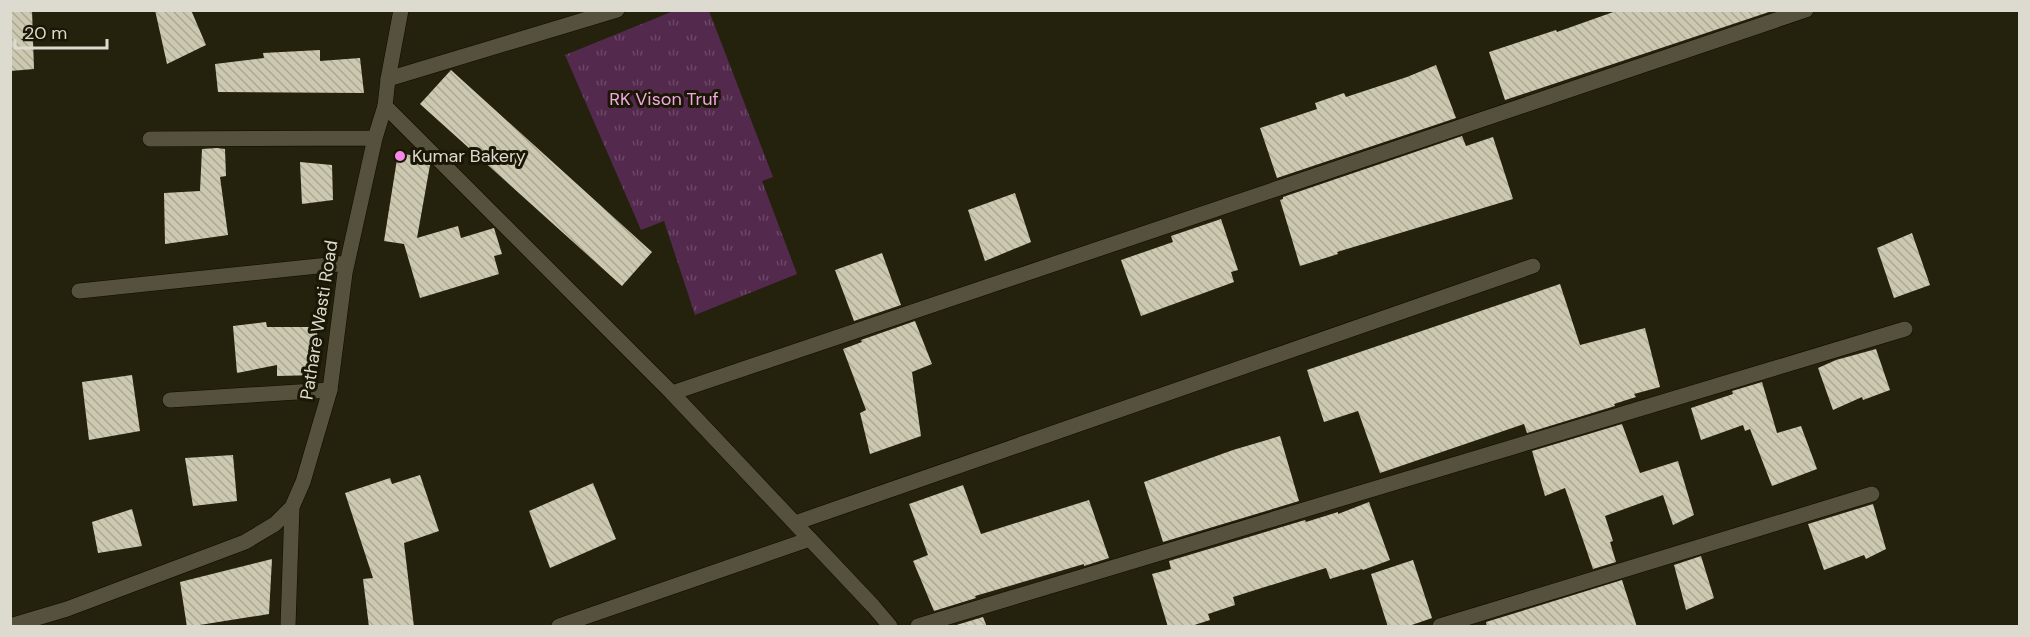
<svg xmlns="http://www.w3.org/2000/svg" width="2030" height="637" font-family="'DM Sans',sans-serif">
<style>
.park{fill:url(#park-tufts)}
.building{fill:url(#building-back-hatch)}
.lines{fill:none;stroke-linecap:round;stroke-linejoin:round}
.service-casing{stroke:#0e0a00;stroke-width:16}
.minor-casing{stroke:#0e0a00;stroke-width:16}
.tertiary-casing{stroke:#0e0a00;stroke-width:16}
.service{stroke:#55513c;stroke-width:15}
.minor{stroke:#55513c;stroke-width:15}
.tertiary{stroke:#55513c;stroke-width:15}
.poi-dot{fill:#f987e8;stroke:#1b1705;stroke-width:2}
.labels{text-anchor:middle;stroke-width:6;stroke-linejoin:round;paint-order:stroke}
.park-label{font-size:18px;fill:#f0a8e3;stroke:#1b1705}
.poi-label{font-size:18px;fill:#dddbcf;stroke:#1b1705;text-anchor:start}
.street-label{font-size:18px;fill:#dddbcf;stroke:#1b1705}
</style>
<defs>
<pattern id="park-tufts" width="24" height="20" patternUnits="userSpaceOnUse" patternTransform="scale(1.5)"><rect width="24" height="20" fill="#532a4d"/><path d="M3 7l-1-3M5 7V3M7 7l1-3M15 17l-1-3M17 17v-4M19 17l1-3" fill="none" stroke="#6b4866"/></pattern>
<pattern id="building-back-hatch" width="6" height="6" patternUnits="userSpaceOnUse" patternTransform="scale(1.5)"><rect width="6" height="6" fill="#cdc9b1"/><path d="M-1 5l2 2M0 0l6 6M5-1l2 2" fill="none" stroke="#aaa794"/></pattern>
</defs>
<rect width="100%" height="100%" fill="#24210d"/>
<path class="park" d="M676,10l33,1 64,166 -11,4 35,93 -102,41 -31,-94 -23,9 -76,-175z"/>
<path class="building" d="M10,10h22l2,59 -24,2z
M155,10h36l15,35 -39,19z
M1619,10h149l1,2 -264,88 -16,-48 67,-22 1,2z
M320,50v11l40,-3 4,35 -146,-1 -3,-28 49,-6 -1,-5z
M1436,65l20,53 -179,60 -17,-50 57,-19 -2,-6 29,-10 2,4 61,-20z
M451,70l201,182 -30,34 -202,-182z
M1462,136l4,10 27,-9 20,62 -176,53 1,2 -38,12 -20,-66 3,-1v-2z
M217,148l8,1 1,27 -6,1 8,58 -63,9 -1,-51 36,-2 2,-42z
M398,153l24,4 8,8 -13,73 41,-12 3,12 33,-10 8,26 -8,2 5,18 -79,24 -16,-54 -20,-3z
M300,162l32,3 1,35 -31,4z
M1015,193l16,49 -46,19 -17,-51z
M1221,219l17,51 -7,2 3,10 -93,34 -20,-56 52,-18 -2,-6z
M1912,233l18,52 -36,13 -17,-50z
M882,253l19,52 -47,16 -19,-51z
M1560,284l20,61 65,-17 15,59 -26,7 2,3 -22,7 1,2 -88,27 -3,-9 -144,49 -22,-62 -34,11 -17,-52z
M915,321l17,43 -20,8 9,64 -51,18 -10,-41 6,-3 -23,-61 19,-7 -1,-2z
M266,322l1,5h50l1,48 -41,1v-11l-40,8 -4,-47z
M1876,349l14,41 -27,10 -1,-3 -29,13 -15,-42 18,-8z
M132,375l8,56 -51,9 -7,-58z
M1762,382l15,51 24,-7 16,43 -45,17 -22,-57 -5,2 -2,-6 -42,15 -10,-32 42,-14 -1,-3z
M1622,424l18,49 38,-12 16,54 -21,10 -10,-30 -58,21 8,25 -3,1 6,20 -23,7 -28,-81 -20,8 -13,-45z
M1280,436l19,65 -136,41 -19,-60 89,-32z
M233,455l4,46 -44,5 -8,-48z
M420,475l19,56 -35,12 10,84h-45l-6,-48 10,-1 -28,-85 45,-15 2,6z
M593,483l23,56 -66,29 -21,-57z
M963,485l18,49 108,-34 20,58 -25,8v-2l-109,32 1,2 -42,13 -21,-50 15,-6 -19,-51z
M1369,502l21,58 -27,10 -1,-1 -32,10 -4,-11 -93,29 2,8 -27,9 2,6 -22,7h-20l-16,-53 19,-5 -2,-8 136,-41 1,2 32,-10v2z
M1873,504l13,45 -20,10 -2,-4 -40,15 -16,-46z
M132,509l10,37 -44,7 -6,-31z
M1701,556l13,42 -28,12 -12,-45z
M272,559l-3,55 -82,13 -7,-45z
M1413,560l19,58 -26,9h-18l-17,-53z
M1622,580l15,47h-150l-1,-5z
M983,617l4,10h-37z"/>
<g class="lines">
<g class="service-casing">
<path id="service" d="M170,400l160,-10
M559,626l251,-87"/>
</g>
<g class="minor-casing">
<path id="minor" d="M388,79l229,-69
M150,139l225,-1
M79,291l268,-28
M672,393l1134,-383
M795,523l738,-257
M10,626l57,-17 178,-67 30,-18 17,-17 11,-25 27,-92 15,-117 30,-135 10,-32
M288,626l4,-119
M918,626l987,-297
M1440,626l432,-132"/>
</g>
<g class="tertiary-casing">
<path id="tertiary" d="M401,10l-13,69 -3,27 287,287 201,213 17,20"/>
</g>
<use href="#service" class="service"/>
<use href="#minor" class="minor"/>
<use href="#tertiary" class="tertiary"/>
</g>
<circle class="poi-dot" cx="400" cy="156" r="6"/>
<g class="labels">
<g class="park-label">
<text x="664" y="105">RK Vison Truf</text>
</g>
<g class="poi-label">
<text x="412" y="162">Kumar Bakery</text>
</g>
<g class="street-label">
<text transform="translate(319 320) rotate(-81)" y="6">Pathare Wasti Road</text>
</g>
</g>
<rect width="2030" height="637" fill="none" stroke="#dddbcf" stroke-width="24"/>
<path d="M15 39v9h92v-9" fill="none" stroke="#dddbcf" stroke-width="3"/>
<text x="24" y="39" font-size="18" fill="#dddbcf" stroke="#1b1705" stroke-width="4.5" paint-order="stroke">20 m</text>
</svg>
